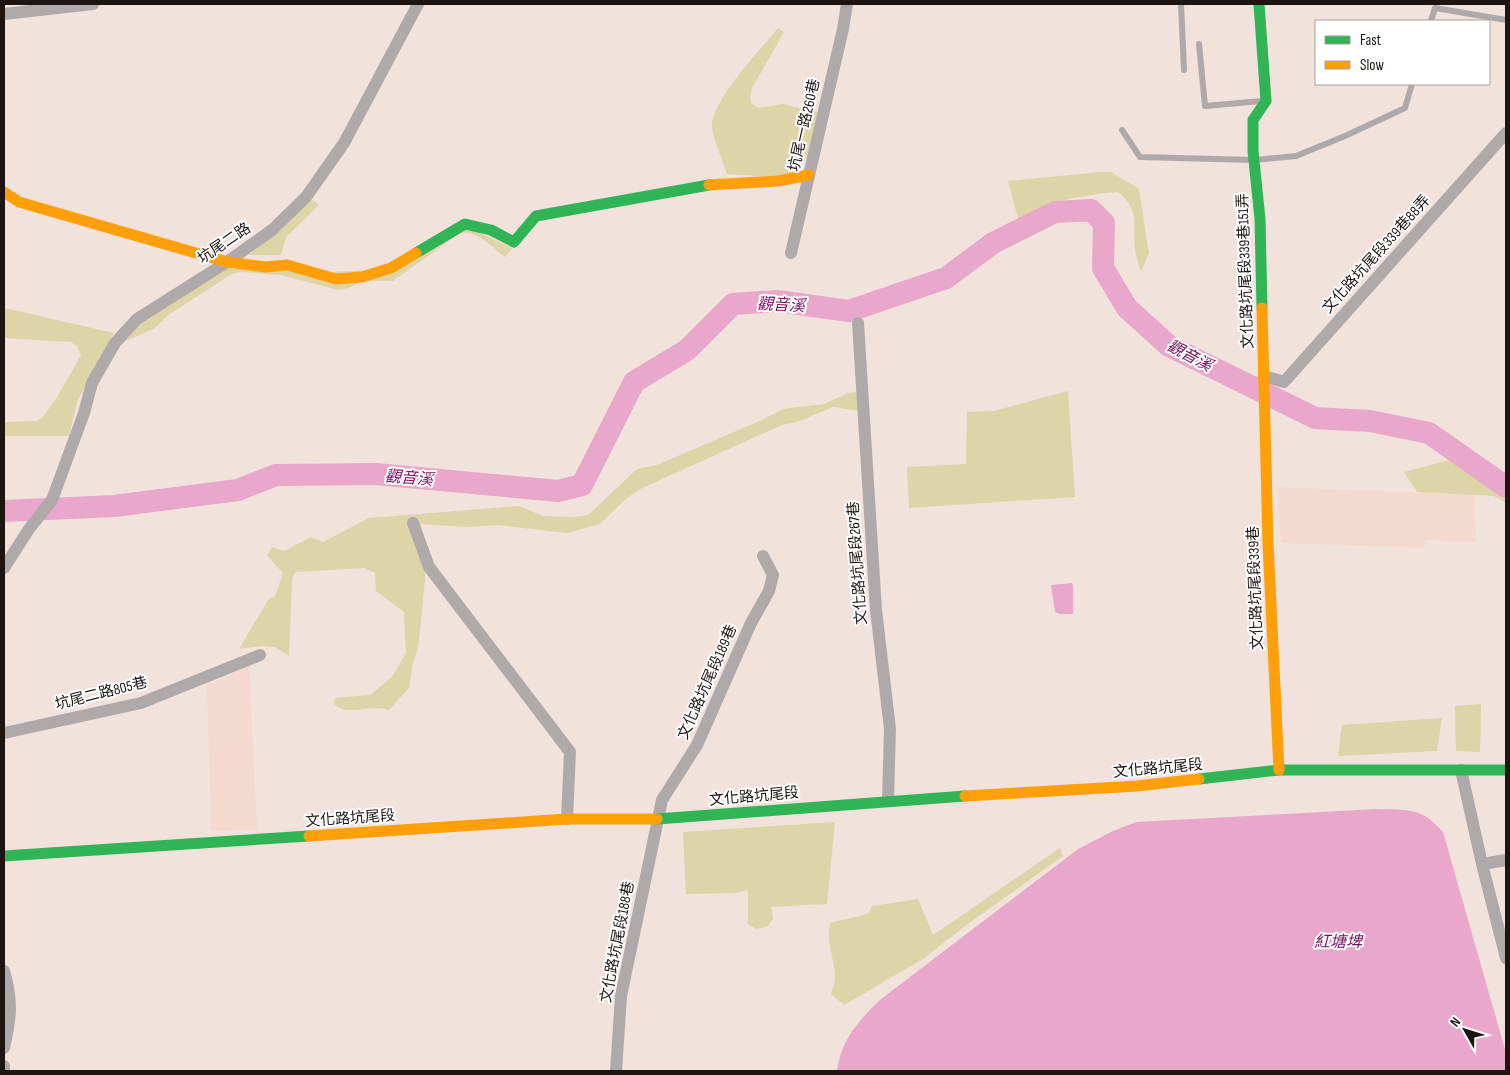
<svg xmlns="http://www.w3.org/2000/svg" width="1510" height="1075" font-family="'Sofia Sans Condensed','Noto Sans TC',sans-serif">
<style>
.built{fill:#f4d9cf}
.green{fill:#ddd4a7}
.water{fill:#e8a7cb}
.lines{fill:none;stroke-linecap:round;stroke-linejoin:round}
.river{stroke:#e8a7cb;stroke-width:22}
.lane{stroke:#b0a9a9;stroke-width:6}
.street{stroke:#b0a9a9;stroke-width:12}
.fast{stroke:#30b455;stroke-width:11}
.slow{stroke:#ff9f0a;stroke-width:11}
.labels{text-anchor:middle;stroke-width:4;stroke-linejoin:round;paint-order:stroke}
.street-label{font-size:15px;fill:#1e1511;stroke:#fff}
.water-label{font-size:16px;font-style:italic;fill:#77105c;stroke:#fff}
</style>
<rect width="100%" height="100%" fill="#f2e2dc"/>
<path class="built" d="M1277,487l197,8 2,47 -50,-2 -2,8 -143,-5z
M249,663l8,167 -46,1 -4,-146 18,-7z"/>
<path class="green" d="M778,28l6,4 -32,56 -2,10 2,6 7,4 23,-4 36,8 -10,44 -13,14 -11,8 -57,-4c-3,-10 -15,-38 -15,-48 -1,-25 49,-77 66,-98z
M1100,172h11l28,17 10,64 -8,19c-2,-7 -5,-15 -6,-23 -3,-24 6,-38 -17,-57l-14,1 -36,6 -49,24 -11,-42z
M312,200l7,5 -33,32 -5,18h-32z
M463,225l49,23 -7,9c-13,-10 -27,-26 -45,-24l-67,48h-31l-13,7 -11,2 -57,-15 -40,-3 -11,3 -63,41 -12,12 -29,13 13,-17 93,-60 76,9 84,-4z
M4,308l110,25 -37,69 -8,34h-65v-14l33,-1 5,-3 14,-19 25,-44 -4,-9 -6,-4 -67,-4z
M1068,391l7,106 -166,11 -2,-41 59,-3 1,-52 27,-1z
M856,392l5,19 -28,-4 -36,15 -15,3 -142,64 -13,9 -27,26 -33,9 -69,-8 -31,2 -46,-3 5,44 -7,74 -7,26 -3,20 -20,22c-16,-6 -43,7 -55,-6l1,-6 35,-3 21,-17 15,-25 -2,-41 -28,-21 -1,-18 -11,-5 -69,4 -3,7 -3,77 -14,-9 -13,-1 -23,3 29,-49 7,-4 8,-23 -16,-18 5,-8 12,4 27,-14 12,5 46,-24 150,-12 24,10 32,1 13,-2 49,-46 20,-4 105,-45 21,-11 41,-5 24,-11z
M1453,459l47,32 6,2v10l-12,-7 -77,-4 -13,-20z
M1481,704l-1,48 -24,-1 -1,-45z
M1442,718l-5,33 -99,5 4,-31z
M835,822l-8,82 -56,3 2,12 -6,8 -11,2 -8,-5v-34l-14,3 -48,1 -3,-62z
M1060,848l3,8 -98,70 -42,33 -79,46 -13,-11c1,-5 4,-11 4,-16 0,-19 -9,-34 -5,-55l38,-9 4,-8 46,-7 15,36z"/>
<path class="water" d="M1072,583l1,3v28h-13l-5,-2 -4,-27z
M1377,809c30,1 45,-2 66,23l63,221v18h-669c4,-31 22,-51 44,-72l197,-150 35,-18 23,-9z"/>
<g class="lines">
<path class="river" d="M4,511l110,-5 124,-16 38,-15 100,-1 182,17 24,-6 52,-103 53,-32 46,-46 44,-3 72,10 97,-33 47,-35 62,-31 36,-2 13,13 -1,45 24,40 42,38 146,72 55,3 59,12 77,54"/>
<path class="lane" d="M1181,4l3,66
M1431,21l4,-13 71,12
M1199,44l6,62 57,-5
M1122,130l18,27 114,3 42,-4 49,-20 60,-28 7,-24"/>
<path class="street" d="M4,14l89,-10
M791,253l52,-224 4,-25
M858,323l18,287 14,119 -2,72
M1264,376l20,6 222,-249
M413,523l16,44 141,185 -3,67
M4,568l25,-39 23,-29 32,-87 8,-30 23,-40 22,-24 90,-57 45,-32 34,-33 38,-54 74,-139
M4,733l137,-30 119,-48
M1461,770l21,94 24,94
M1482,864l24,-4
M4,971c9,31 7,46 0,77
M4,1066v5
M616,1071l5,-75 41,-196 35,-55 54,-122 18,-32 4,-16 -10,-19"/>
<path class="fast" d="M1259,4l7,97 -13,19v31l7,68 2,89
M416,253l49,-29 26,6 23,12 22,-26 173,-31
M1199,779l80,-9h227
M657,819l308,-23
M4,856l305,-20"/>
<path class="slow" d="M709,185l69,-4 31,-6
M4,192l15,10 208,60 39,5 21,-2 49,14 26,-2 29,-9 25,-15
M1262,308l6,235 11,227
M965,796l172,-10 62,-7
M309,836l258,-17h90"/>
</g>
<g class="labels">
<g class="street-label">
<text transform="translate(804 125) rotate(-77)" y="5">坑尾一路260巷</text>
<text transform="translate(224 243) rotate(-34)" y="5">坑尾二路</text>
<text transform="translate(1376 254) rotate(-48)" y="5">文化路坑尾段339巷88弄</text>
<text transform="translate(1245 271) rotate(-92)" y="5">文化路坑尾段339巷151弄</text>
<text transform="translate(857 563) rotate(-94)" y="5">文化路坑尾段267巷</text>
<text transform="translate(1255 588) rotate(-92)" y="5">文化路坑尾段339巷</text>
<text transform="translate(707 682) rotate(-66)" y="5">文化路坑尾段189巷</text>
<text transform="translate(101 693) rotate(-14)" y="5">坑尾二路805巷</text>
<text transform="translate(1158 768) rotate(-5)" y="5">文化路坑尾段</text>
<text transform="translate(754 796) rotate(-5)" y="5">文化路坑尾段</text>
<text transform="translate(350 818) rotate(-4)" y="5">文化路坑尾段</text>
<text transform="translate(617 942) rotate(-79)" y="5">文化路坑尾段188巷</text>
</g>
<g class="water-label">
<text transform="translate(781 304) rotate(3)" y="6">觀音溪</text>
<text transform="translate(1190 355) rotate(28)" y="6">觀音溪</text>
<text transform="translate(409 477) rotate(5)" y="6">觀音溪</text>
<text x="1338" y="947">紅塘埤</text>
</g>
</g>
<rect width="1510" height="1075" fill="none" stroke="#1e1511" stroke-width="10"/>
<rect x="1315" y="20" width="175" height="65" fill="#ffffff" stroke="#a5a1a0"/>
<rect x="1325" y="36" width="25" height="8" fill="#30b455" stroke="#a5a1a0"/>
<text x="1360" y="45" font-size="15" fill="#1e1511">Fast</text>
<rect x="1325" y="61" width="25" height="8" fill="#ff9f0a" stroke="#a5a1a0"/>
<text x="1360" y="70" font-size="15" fill="#1e1511">Slow</text>
<g transform="translate(1465 1030) rotate(309)" stroke="#ffffff" stroke-width="4" paint-order="stroke">
<path d="M0-4L9 19L0 12L-9 19Z" fill="#1e1511"/>
<text y="-8" font-size="14" font-weight="bold" text-anchor="middle" fill="#1e1511">N</text>
</g>
</svg>
